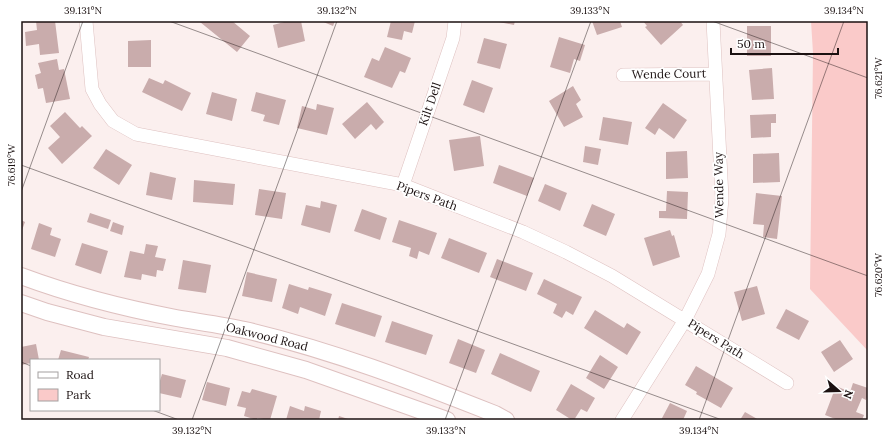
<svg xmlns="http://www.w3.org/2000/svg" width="889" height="441" font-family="Lora,serif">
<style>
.green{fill:#facac9}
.building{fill:#c9acac}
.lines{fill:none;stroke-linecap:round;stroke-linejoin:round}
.minor-casing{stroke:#dec1c0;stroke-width:14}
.tertiary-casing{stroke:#dec1c0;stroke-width:18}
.minor{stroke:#fff;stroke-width:13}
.tertiary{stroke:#fff;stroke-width:16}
.ticks{fill:none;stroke:#1b1111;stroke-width:1;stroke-opacity:0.45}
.labels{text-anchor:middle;stroke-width:3.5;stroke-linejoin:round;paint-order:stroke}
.street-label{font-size:12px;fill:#1b1111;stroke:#fff}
.neatline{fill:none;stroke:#1b1111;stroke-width:1.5}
.ticks-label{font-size:10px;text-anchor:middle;fill:#1b1111}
</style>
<rect width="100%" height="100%" fill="#fbefee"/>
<path class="green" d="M811,21h57v330l-58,-62 3,-236z"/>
<path class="building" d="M36,21h19l4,32 -19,2 -1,-11 -13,2 -1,-14 12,-2z
M201,21h31l18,15 -13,16 -37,-30z
M288,21h13l4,20 -27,7 -5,-23z
M321,21h14l-2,5z
M391,21h24l-3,12 -8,-2 -2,9 -15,-3z
M494,21h21l-1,4z
M592,21h28l2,6 -25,8z
M643,21h37l3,4 -22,20 -16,-18 2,-1z
M747,26h24v30h-24z
M559,37l26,8 -5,16 -6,-2 -4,14 -20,-6z
M484,38l23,6 -7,25 -23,-6z
M151,40v27h-23v-26z
M385,47l26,11 -6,15 -5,-2 -8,17 -28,-11 8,-19 7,3z
M57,59l2,11 5,-1 6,30 -24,4 -3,-15 -5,1 -3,-14 6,-2 -3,-10z
M772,68l2,31 -22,1 -3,-30z
M149,78l14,6 2,-4 26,13 -9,18 -40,-19z
M472,80l21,8 -9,25 -21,-8z
M573,86l8,14 -5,4 7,13 -19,10 -15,-26z
M212,92l25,7 -5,22 -26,-7z
M256,92l30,8 -7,25 -16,-4 2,-6 -14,-4z
M367,102l17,20 -8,8 -5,-6 -16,15 -13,-15z
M663,103l24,17 -13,19 -15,-11 -4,7 -10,-7z
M317,104l17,4 -7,27 -30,-7 5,-22 14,4z
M65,112l15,16 2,-2 10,10 -30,28 -14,-16 12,-11 -10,-11z
M776,114v9h-5v14l-20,1 -1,-23z
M603,117l29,5 -4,23 -29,-5z
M480,136l4,30 -30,5 -5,-31z
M585,146l16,3 -3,16 -15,-3z
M106,149l26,16 -13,20 -26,-17z
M687,151l1,27 -22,1v-27z
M779,153l1,29 -27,1v-29z
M499,165l35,13 -7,18 -34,-13z
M150,172l26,6 -4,22 -26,-5z
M194,180l41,4 -2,21 -40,-3z
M545,184l22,9 -7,18 -22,-10z
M259,189l27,4 -4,26 -27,-4z
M667,191l21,1 -1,27 -28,-1v-7h7z
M756,193l26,3 -5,43 -14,-2 1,-12 -11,-1z
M321,201l16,4 -7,28 -29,-8 5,-20 14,3z
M592,204l23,10 -9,22 -23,-10z
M362,209l25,9 -7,22 -26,-9z
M90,213l21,7 -3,9 -21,-7z
M21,220l4,2 -4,11z
M399,220l38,13 -8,22 -10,-4 -2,8 -8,-3 2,-8 -19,-6z
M113,222l11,4 -2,9 -12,-4z
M39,223l13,5 -2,7 11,4 -6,18 -24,-8z
M670,230l2,6 2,-1 6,22 -27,9 -9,-28z
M449,238l38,15 -8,20 -38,-15z
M82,243l26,8 -7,23 -26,-9z
M146,244l12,2 -3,11 11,2 -3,12 -6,-1 -1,7 -14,-3 -1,6 -17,-3 6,-26 14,3z
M497,259l36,14 -7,18 -36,-14z
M183,260l28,5 -5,28 -28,-4z
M247,272l30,7 -5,23 -30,-6z
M544,279l38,18 -9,18 -7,-4 -4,7 -9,-5 4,-9 -20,-10z
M289,284l19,6 1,-3 23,7 -7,22 -25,-9 -2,7 -16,-6z
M757,286l8,28 -23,7 -8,-29z
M342,303l40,13 -7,21 -40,-13z
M786,309l23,12 -10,19 -23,-12z
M595,310l29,18 3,-5 14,9 -14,23 -43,-27z
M392,321l41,14 -7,20 -41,-13z
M458,339l27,11 -9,23 -27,-10z
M840,340l13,19 -19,13 -13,-20z
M36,344l3,16h-8v3l-10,2v-18z
M61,350l28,7 -1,3h-30z
M500,353l40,18 -9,21 -40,-18z
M600,355l18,12 -14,22 -18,-11z
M696,366l37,22 -12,20 -25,-14 1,-2 -12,-7z
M162,374l24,6 -5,18 -22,-5v-9z
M207,382l23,6 -4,18 -24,-6z
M853,383l15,5v7l-2,5 -4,-2 -6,14 8,3 -2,5h-24l-13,-5 11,-29 14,6z
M571,384l24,14 -8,14 -6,-3 -7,11h-2l-16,-10z
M252,389l25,7 -7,24 -13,-2v2l-13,-4 2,-8 -9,-2 5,-15 8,2z
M670,403l17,8 -4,9h-22z
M290,406l14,5 1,-5 16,5 -2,9h-33z
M745,412l14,8h-19z
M339,416l12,4h-13z"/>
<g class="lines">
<g class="minor-casing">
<path id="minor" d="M86,21l6,68 8,15 13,17 23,13 267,51 120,47 43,20 46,24 175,107
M623,75l92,-1
M403,185l50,-147 2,-17
M622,420l63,-100 23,-46 11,-40 3,-36 -9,-177"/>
</g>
<g class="tertiary-casing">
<path id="tertiary" d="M21,276c51,19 102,32 155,42 23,4 46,7 69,12 86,20 169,52 250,84l11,6
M21,303l26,9 57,15 123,21 79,22 141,50"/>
</g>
<use href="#minor" class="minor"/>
<use href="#tertiary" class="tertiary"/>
</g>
<path class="ticks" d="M169,21l699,255M712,21l156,57M21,165l701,255M21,192l62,-171M21,362l10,4M152,410l27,10M192,420l145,-399M445,420l146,-399M699,420l145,-399"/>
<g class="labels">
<g class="street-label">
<text transform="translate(669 74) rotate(-1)" y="4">Wende Court</text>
<text transform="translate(430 104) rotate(-71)" y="4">Kilt Dell</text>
<text transform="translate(719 185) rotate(-91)" y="4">Wende Way</text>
<text transform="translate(427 196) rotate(20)" y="4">Pipers Path</text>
<text transform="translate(267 337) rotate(14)" y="4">Oakwood Road</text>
<text transform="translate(716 339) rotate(32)" y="4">Pipers Path</text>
</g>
</g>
<rect width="889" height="441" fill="none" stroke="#ffffff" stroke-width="44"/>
<rect x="30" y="359" width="130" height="52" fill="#ffffff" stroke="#a4a0a0"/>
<rect x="38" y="372" width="20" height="6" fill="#ffffff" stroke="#a4a0a0"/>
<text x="66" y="379" font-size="12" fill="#1b1111">Road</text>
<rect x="38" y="389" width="20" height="12" fill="#facac9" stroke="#a4a0a0"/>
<text x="66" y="399" font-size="12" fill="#1b1111">Park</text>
<g transform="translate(839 391) rotate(110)" stroke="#ffffff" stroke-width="3" paint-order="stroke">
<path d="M0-3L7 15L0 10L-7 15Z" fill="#1b1111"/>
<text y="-6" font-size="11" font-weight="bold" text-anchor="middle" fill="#1b1111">N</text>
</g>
<path d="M731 48v6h107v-6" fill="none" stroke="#1b1111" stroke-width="2"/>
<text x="737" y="48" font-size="12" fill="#1b1111" stroke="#ffffff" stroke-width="3" paint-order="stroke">50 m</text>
<rect x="22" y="22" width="845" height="397" class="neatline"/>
<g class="ticks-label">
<text x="83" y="14">39.131°N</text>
<text x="337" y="14">39.132°N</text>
<text x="590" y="14">39.133°N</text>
<text x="844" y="14">39.134°N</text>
<text transform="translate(878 78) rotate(-90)" y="4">76.621°W</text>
<text transform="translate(11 165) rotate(-90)" y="4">76.619°W</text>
<text transform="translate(878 275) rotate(-90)" y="4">76.620°W</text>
<text x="192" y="434">39.132°N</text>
<text x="446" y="434">39.133°N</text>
<text x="699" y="434">39.134°N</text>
</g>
</svg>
